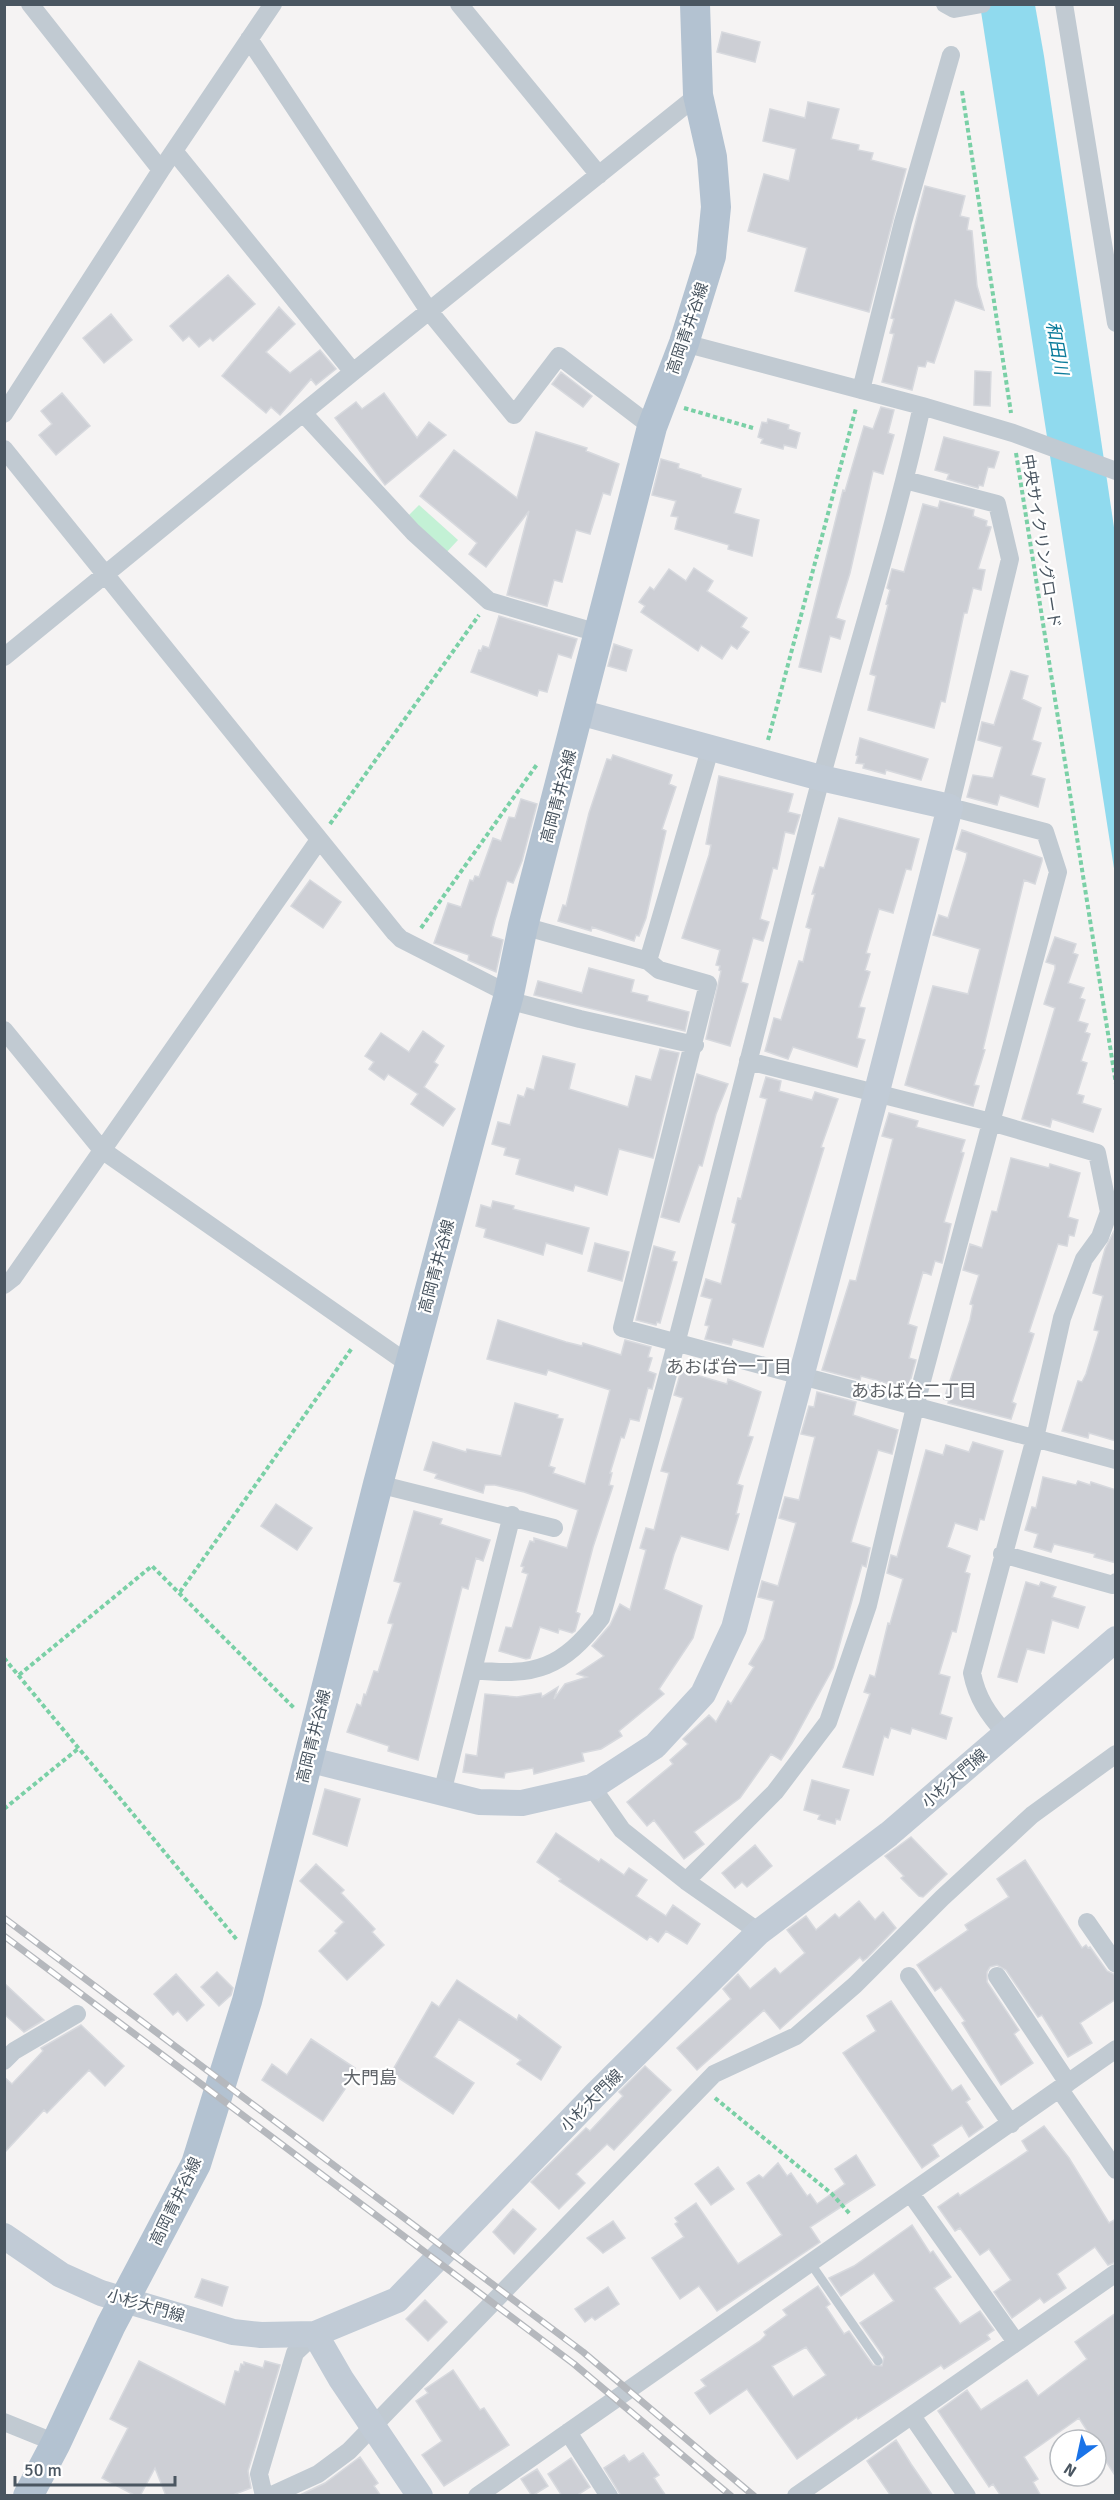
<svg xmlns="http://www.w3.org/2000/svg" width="1120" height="2500" font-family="Signika,'Noto Sans JP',sans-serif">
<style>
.green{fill:#c3f1d5}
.water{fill:#90daee}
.building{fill:#cdcfd5;stroke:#d7d9de;stroke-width:1.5;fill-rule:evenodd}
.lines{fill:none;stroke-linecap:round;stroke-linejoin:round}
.path{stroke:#7ad0a6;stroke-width:4;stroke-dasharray:4.5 3;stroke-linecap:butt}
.lane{stroke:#c1cad2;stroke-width:9}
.street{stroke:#c1cad2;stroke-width:18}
.secondary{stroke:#c1cbd6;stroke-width:26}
.primary{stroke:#b3c2d1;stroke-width:30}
.rail-casing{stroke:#b5b8bd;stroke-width:7}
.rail{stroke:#fff;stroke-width:4.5;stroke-dasharray:14;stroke-linecap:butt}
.labels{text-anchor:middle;stroke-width:4.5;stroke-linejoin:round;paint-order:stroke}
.street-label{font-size:16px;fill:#4a5661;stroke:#fff}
.water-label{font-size:18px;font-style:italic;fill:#0c7c9b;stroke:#fff}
.neighbourhood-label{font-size:18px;fill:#5f6368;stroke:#fff}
</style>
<rect width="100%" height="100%" fill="#f5f3f3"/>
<path class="green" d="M419,505l39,35 -14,15 -39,-36z"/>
<path class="water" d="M980,5h55l9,51 71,478v341z"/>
<path class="building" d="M722,32l38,10 -5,20 -38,-10z
M808,102l31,7 -8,30 28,6 -1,5 15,3 -2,7 35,9 -37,143 -74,-21 12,-43 -59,-17 16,-57 25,7 7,-32 -33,-8 7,-32 35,9z
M925,186l40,10 -5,20 9,2 -2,12 5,1 5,55 7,24 -29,-10 -21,63 -7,-2 -2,6 -7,-1 -6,24 -30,-8 12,-48 -4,-1 4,-14 -3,-1z
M228,275l27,29 -42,37 -3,-3 -11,9 -10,-11 -6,5 -13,-15z
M279,307l16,17 -29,28 24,21 30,-23 16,19 -20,16 -5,-6 -31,36 -9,-8 -5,6 -44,-37z
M111,314l21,26 -28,23 -21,-25z
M975,371l16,1 -1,34 -16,-1z
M561,372l31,24 -9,11 -31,-23z
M62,393l28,33 -34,29 -17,-20 13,-11 -11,-13z
M384,393l33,45 12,-16 17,13 -61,50 -50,-67 21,-16 6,7z
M881,407l13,3 -6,23 6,2 -11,39 -10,-3 -23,102 -14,45 9,3 -5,18 -10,-3 -9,36 -22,-5 44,-177 2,1 19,-65 9,3z
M768,419l21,6 -1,4 12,4 -4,15 -12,-3 -1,4 -22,-6 2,-4 -5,-2 4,-15 5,1z
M536,432l51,16 -1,3 33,13 -9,31 -7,-2 -13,41 -14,-4 -14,52 -8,-2 -7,26 -40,-11 22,-84 -43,56 -17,-13 8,-11 -57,-47 34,-46 63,48z
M944,437l55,15 -5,16 -6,-1 -5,19 -4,-1 -1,3 -31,-9 2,-5 -14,-4z
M661,459l18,5 -1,4 23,7v2l40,12 -7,24 25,7 -7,36 -24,-7 1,-4 -54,-16 3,-12 -7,-1 5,-15 -24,-6z
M940,501l34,9 -1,6 14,5 -1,5 5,1 -13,42 7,1 -4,20 -8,-2 -6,25h-3l-19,89 -4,-1 -7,27 -66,-18 8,-34 -6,-2 18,-69 -2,-1 4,-14 -3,-2 5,-19 12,3 19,-68 15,4z
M694,568l19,13 -6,10 40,27 -6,9 8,5 -12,17 -6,-4 -9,14 -21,-14 -3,6 -57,-39 4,-6 -6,-4 11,-15 4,3 15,-21 17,12z
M499,616l78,23 -6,19 -13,-4 -11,38 -8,-2 -2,6 -66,-24 8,-22 2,1 2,-5 6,2z
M614,644l18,6 -6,21 -18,-5z
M1011,671l17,5 -6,23 19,9 -9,32 9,3 -10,32 14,4 -7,28 -38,-12 -3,10 -30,-8 6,-22 20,3 9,-31 -24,-7 4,-18 12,3z
M860,738l68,21 -7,21 -35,-10 -1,4 -22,-6 1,-4 -8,-1 2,-7 -2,-1z
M613,755l59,20 -3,9 7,3 -14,42 4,2 -20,87 -7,18 -3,-1 -2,6 -42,-14 -1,4 -33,-10 5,-16 3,1 23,-93 18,-54 4,1z
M719,776l74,18 -5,18 12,3 -6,19 -9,-2 -8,37 -4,-1 -13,51 9,3 -6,19 -10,-3 -12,44 7,2 -18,62 -24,-7 15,-68 -2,-1 1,-4 -4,-1 4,-15 -38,-12 27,-83 2,-10 -5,-1z
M521,799l16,5 -15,57 -9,22 -6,-2 -12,39 -4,16 12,4 -7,32 -28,-12 1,-5 -35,-12 14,-40 13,4 9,-27 3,1 2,-5 4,1 14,-39 8,3 8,-24 6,1z
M839,818l80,21 -8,31 -5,-1 -13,44 -14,-4 -13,44 4,1 -5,16 5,2 -11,35 6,1 -8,30 8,2 -8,27 -64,-20 -5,12 -23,-8 9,-33 7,2 18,-59 4,1 8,-33 -5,-2 9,-33h-3l8,-27 4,1z
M962,830l80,28v3l-7,23 -11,-4 -41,169 2,1 -11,35 5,1 -6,20 -68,-21 28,-99 35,8 12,-45 -47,-14 6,-20 9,3 18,-59 1,-6 -11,-4z
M310,880l31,22 -18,26 -32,-22z
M1055,937l21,7 -3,9 5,2 -10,28 16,5 -4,10 5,2 -7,21 10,3 -3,8 5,2 -9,27 6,2 -10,31 7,2 -2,7 19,6 -8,23 -41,-13 -2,8 -28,-8 33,-111 -11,-4 11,-35v-4l-9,-3z
M589,968l45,12 -3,12 17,4 -1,5 42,11 -4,19 -151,-36 4,-14 44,12z
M423,1031l21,15 -10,16 4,3 -14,22 31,22 -12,17 -32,-22 7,-10 -30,-20 -4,6 -15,-11 5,-7 -9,-6 16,-23 28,19z
M660,1049l19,4 -26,105 -34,-9 -12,46 -32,-10 -2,6 -57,-17 4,-15 -16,-4 2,-7 -14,-4 6,-22 12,3 8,-30 6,2 3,-9 7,2 9,-34 32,8 -6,25 59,18 8,-31 15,4z
M697,1074l31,10 -12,30 -14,52 -3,-1 -20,57 -18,-5z
M766,1077l15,4 -2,10 33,9 3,-8 23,7 -17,48 3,1 -61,199 -30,-8 -2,6 -26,-6 4,-13 -4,-1 7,-26 -11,-3 5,-17 15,5 15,-60 -4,-2 6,-24 3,1 26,-100 -7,-2z
M889,1113l29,8 -2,6 49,13 -4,12 3,1 -20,69 7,2 -9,39 -7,-2 -4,14 -8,-3 -15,52 9,3 -8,31 7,2 -8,29 -47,-13 -1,4 -38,-10 28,-90 6,1 37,-142 -11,-3z
M1011,1158l38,10 1,-4 30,9 -12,44 10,3 -4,16 -5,-1 -2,11 -9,-2 -29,88 5,2 -22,68 4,2 -5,15 -63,-16 1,-2 -5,-2 26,-79 3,-15 -3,-1 9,-29 -16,-5 7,-26 12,4 10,-37 5,1z
M493,1201l21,5 -1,3 76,19 -7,26 -36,-11 -3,12 -59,-18 2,-8 -10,-3 5,-21 10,3z
M1114,1231h2v210l-27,-8 -1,5 -26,-7 16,-50 4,1 4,-8 13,-43 -5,-1 9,-34 -10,-3 12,-44z
M595,1243l34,9 -7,29 -34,-10z
M654,1246l21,6 -3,9 5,1 -17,61 -3,-1 -1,3 -20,-5z
M498,1320l68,22 16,4 1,-3 38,12 4,-15 26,7 -3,10 4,1 -4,13 8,3 -4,15 -4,-1 -9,33 -9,-2 -6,19 -3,-1 -11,36h2l-3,12 4,1 -20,61 -17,65 4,2 -5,17 -3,2 -13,-4 -1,4 -18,-6 -10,31 -4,1 -27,-8 7,-24 6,1 16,-54 -6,-2 2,-5 -3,-1 9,-25 4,1v-4l33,10 11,-38 -54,-18 -29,-7h-10l-2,8 -48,-15 2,-4 -13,-4 9,-28 33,10 1,-3 34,7 14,-53 43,12 -1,3 6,1 -14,47 6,2 -2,5 32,11 25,-94 -62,-20 -2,5 -59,-16z
M682,1368l15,5 -1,2 31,9 1,-5 33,13 -13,44 5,1 -16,47 6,2 -7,28h3l-11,36 -47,-14 -7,18 -10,35 38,17 -9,32 -34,51 5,5 -45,37 3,5 -21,13 -19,4 2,8 -50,13 -1,-6 -28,5 -1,5 -41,-6 3,-18 11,2 8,-62 32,3 24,-4 1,4 16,-10 -4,12 11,-15 22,-7 -10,-3 27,-18 -12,-10 18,-21 10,-21 10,6 16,-60 -6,-2 6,-20 8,2 15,-57 -8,-2 22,-73 -9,-3z
M817,1392l39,10 -3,13 45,15 -6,24 -14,-4 -27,92 19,6 -4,19 -4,-2 -29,103 -41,75 -11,17 -10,-6 -31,44 -46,34 10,12 -20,15 -30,-39 -7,6 -20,-24 46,-38 -3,-4 18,-16 -5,-5 26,-24 7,7 12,-21 3,3 23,-37 -5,-3 15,-25 10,-38 -16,-4 4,-16 16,5 18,-63 -17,-5 6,-21 14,3 16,-63 -14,-3 8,-28 5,1z
M973,1442l30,9 -19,69 -4,-1 -3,11 -22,-7 -8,24 23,9 -5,16 5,2 -14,58 -4,-1 -13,43 11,3 -10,37 12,4 -6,21 -34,-11 -2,6 -19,-6 -3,10 -4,-2 -11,39 -30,-8 27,-73 -6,-2 6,-17 5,2 13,-54 2,1 13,-45 -16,-6 4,-18 6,2 29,-107 17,5 3,-10 23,7z
M1043,1477l33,8 2,-4 12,4 1,-3 25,8v73l-22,-6 1,-3 -41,-10 -3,8 -17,-5 4,-13 -13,-4 7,-23 4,1z
M276,1504l36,24 -15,22 -36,-24z
M414,1511l28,8 -2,5 50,16 -7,21 -7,-3 -8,31 -6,-2 -44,173 -30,-9 1,-5 -42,-14 10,-28 4,2 3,-12 2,1 8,-24 4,1 15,-48 -5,-1 13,-40 -7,-2z
M1026,1582l13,4 2,-4 15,5 -4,10 33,10 -7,21 -26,-8 -8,33 -17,-4 -10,33 -19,-5z
M812,1780l37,10 -9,30 -4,-1 -1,5 -17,-5 2,-4 -16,-5z
M325,1789l35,10 -13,47 -34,-12z
M556,1833l43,29 2,-3 23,16 5,-7 18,12 -11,16 30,20 7,-11 27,19 -13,20 -21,-13 -8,11 -8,-6 -3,4 -88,-59 2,-2 -24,-17z
M911,1837l36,37 -24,23 -4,-1 -18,-18 3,-2 -19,-20z
M755,1845l17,21 -25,21 -5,-5 -7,6 -13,-15z
M1025,1860l57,88 4,-3 2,3 2,-1 17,24 9,4v24l-36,24 12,20 -24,14 -26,-42 -4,2 -32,-47 -9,-5 -7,2 -3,5v10l32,48 -5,4 19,29 -32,22 -39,-62 3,-2 -24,-34 -6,4 -18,-26 51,-35 -3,-5 44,-28 -12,-18z
M316,1864l28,26 -3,3 34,36 -3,3 12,13 -37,35 -28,-29 18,-18 -2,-2 9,-9 -44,-41z
M859,1901l16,19 8,-8 13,16 -29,30 -4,3 -3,-4 -80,72 -16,-19 -67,60 -20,-22 54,-49 -8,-10 15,-15 12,15 25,-21 5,6 25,-21 -18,-23 19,-14 10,14 19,-16 4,4z
M217,1972l16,16 -2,7 -12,11 -18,-19z
M176,1974l28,31 -17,16 -9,-10 -5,4 -19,-21z
M457,1980l60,40 2,-5 42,32 -20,33 -24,-16 4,-4 -62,-41 -25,38 40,26 -21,31 -62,-41 41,-71 7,5z
M4,1983l40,37 -20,12 -20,-18z
M891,2001l61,90 9,-6 9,14 -4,3 17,25 -14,10 -7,-12 -30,20 7,11 -17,12 -79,-115 33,-22 -9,-15z
M81,2025l43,41 -19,20 -16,-16 -42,43 -3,-3 -40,43v-76l8,7 31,-33 -2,-3z
M311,2039l44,29 -12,19 2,2 -22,32 -61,-41 10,-16 15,11z
M645,2066l26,24 -57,60 -7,-6 -31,30 9,9 -26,26 -28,-27 55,-54 4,3 33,-35 -4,-4z
M1044,2126l25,32 40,65 7,-4v43l-8,3 -13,-18 -38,27 9,14 -22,15 -4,-5 -28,20 -18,-26 17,-12 -22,-31 -9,6 -20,-27 -5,3 -17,-24 20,-14 2,3 68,-45 -6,-10z
M856,2155l19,30 -65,42 10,15 -103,69 -18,-25 -19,13 -28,-41 32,-21 -9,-13 3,-2 -3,-4 21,-15 42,61 44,-29 -35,-52 12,-8 4,3 15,-15 9,13 4,-3 16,23 3,-2 7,10 28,-20 -10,-15z
M718,2167l16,22 -23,16 -16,-21z
M513,2209l23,20 -22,25 -21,-22z
M613,2221l12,17 -22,15 -16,-15z
M912,2225l18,28 3,-2 18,26 -17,11 26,36 20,-13 14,19 -7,5 3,4 -46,30 -3,-4 -83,54 -1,-2 -60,42 -50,-70 -37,25 -15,-21 11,-7 -5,-6 59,-39 6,-6 -2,-3 23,-17 -4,-5 35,-24 12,18 -4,3 18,27 5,-3 24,34 9,1 2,-9 -24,-34 34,-22 -20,-28 -33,23 -12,-18 25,-12zM806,2347l20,28 -33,22 -21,-31z
M202,2279l26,8 -6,19 -27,-9z
M608,2287l11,17 -24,16 -3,-3 -7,5 -10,-13z
M425,2300l22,22 -19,19 -22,-22z
M1116,2313v164l-20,-31v-6h-3l-14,-22 -55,39 14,22 -5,3 8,14h-40l-8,-12 -4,3 -51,-76 29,-21 14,20 46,-30 11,16 49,-37 -12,-17z
M139,2361l86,44 10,-34 4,1 2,-8 3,1v-3l19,6 2,-7 15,4 -32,106 3,17 -21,8h-64l-11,-28 -15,28h-4l-34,-18 26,-50 -18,-9z
M453,2370l27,40 4,-2 25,37 -65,41 -22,-31 20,-14 -26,-40 12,-8 -3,-4z
M896,2440l15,24 22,32h-42l-24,-35z
M643,2453l16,22 -5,3 12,18h-45l-17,-28 20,-13 5,7z
M360,2457l18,26 -4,3 7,10h-83l27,-13z
M571,2458l19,29 -14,9h-14l-14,-22z
M537,2469l11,17 -16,10 -11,-17z"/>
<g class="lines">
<path class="path" d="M962,91l49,322
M684,408l69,20
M1016,453l100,631
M768,740l88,-332
M330,824l149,-209
M421,928l117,-165
M180,1592l172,-244
M4,1658l234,283
M19,1675l133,-109 143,143
M4,1809l75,-61
M715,2098l117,96 18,20"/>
<path class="lane" d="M811,2264l67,97"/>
<path class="street" d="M30,4l131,166
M459,4l140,171
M945,4l9,5 28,-5
M1064,4l52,319
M249,39l180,272 85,104 45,-59 93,71
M174,151l179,221
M684,343l238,63 91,27 103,38
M861,390l42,-168 48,-167
M303,413l110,119 76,69 109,32
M4,414l157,-244 112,-166
M4,449l391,484 6,6 108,55
M4,657l349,-285 345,-277
M523,926l125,35 63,-215
M648,961l11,9 49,14 -86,344 494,132
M507,1000l73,19 115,26
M4,1030l98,120 308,215
M748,1061l243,61 106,31 12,59 -9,25 -16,22 -22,59 -27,120 -63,235c5,25 16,41 33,60
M4,1285l9,-7 306,-438
M378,1484l176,44
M1002,1554l111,31 3,-3
M474,1670c62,7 88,-2 127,-52 76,-264 140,-532 209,-798 36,-139 81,-274 112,-414
M592,1787l30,43 64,51 73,51
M442,1793l70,-278
M686,1881l89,-89 53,-70 40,-117 47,-198 143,-535 -13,-40 -95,-25 60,-248 -13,-55 -92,-24
M1087,1922l29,42
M909,1976l102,148
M997,1976l71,107
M4,2061l10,-10 63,-37
M1060,2090l56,80
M911,2194l105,148
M912,2416l55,80
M4,2422l52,21
M568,2432l41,64
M264,2496l-5,-22 36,-121 20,-19
M270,2496l48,-22 31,-23 365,-377 82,-38 59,-51 87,-87 90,-83 84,-61
M477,2496l639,-447
M796,2496l320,-223"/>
<path class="secondary" d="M307,1759l172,43 43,1 70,-16 63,-41 48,-52 31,-66 142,-533 74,-288 -129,-29 -242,-66
M4,2236l57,39 40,18 132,39 28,3 54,-1 82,-34 199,-206 163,-162 130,-98 227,-195
M315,2334l26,45 79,117"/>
<path class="primary" d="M28,2496l28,-53 55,-118 85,-161 51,-163 131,-517 131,-490 14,-68 129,-499 32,-84 27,-87 5,-49 -4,-50 -14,-62 -3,-91"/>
<g class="rail-casing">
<path id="rail" d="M4,1918l579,434 171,144
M4,1936l570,428 157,132"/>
</g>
<use href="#rail" class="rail"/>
</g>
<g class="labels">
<g class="street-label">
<text transform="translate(687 328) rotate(-71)" y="6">高岡青井谷線</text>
<text transform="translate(1042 541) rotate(81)" y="6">中央サイクリングロード</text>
<text transform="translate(558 796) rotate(-75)" y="6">高岡青井谷線</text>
<text transform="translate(436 1266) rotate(-75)" y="6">高岡青井谷線</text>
<text transform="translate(313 1736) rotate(-76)" y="6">高岡青井谷線</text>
<text transform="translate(954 1778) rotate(-41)" y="6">小杉大門線</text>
<text transform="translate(591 2100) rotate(-45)" y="6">小杉大門線</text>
<text transform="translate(175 2201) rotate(-64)" y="6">高岡青井谷線</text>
<text transform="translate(146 2305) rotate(16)" y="6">小杉大門線</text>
</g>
<g class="water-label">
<text transform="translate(1057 348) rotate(80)" y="6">和田川</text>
</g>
<g class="neighbourhood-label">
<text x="729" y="1373">あおば台一丁目</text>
<text x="914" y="1397">あおば台二丁目</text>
<text x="370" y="2084">大門島</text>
</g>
</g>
<rect width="1120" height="2500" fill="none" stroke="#4a5661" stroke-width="12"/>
<g transform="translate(1078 2458) rotate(213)"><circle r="28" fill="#ffffff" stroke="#b7bbc0" stroke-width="1.5"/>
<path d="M0-4.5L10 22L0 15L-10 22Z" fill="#1a73e8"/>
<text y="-9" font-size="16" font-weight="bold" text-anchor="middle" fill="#4a5661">N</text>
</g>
<path d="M15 2476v9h160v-9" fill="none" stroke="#4a5661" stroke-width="3"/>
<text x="24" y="2476" font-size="18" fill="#4a5661" stroke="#ffffff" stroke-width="4.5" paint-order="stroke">50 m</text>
</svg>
